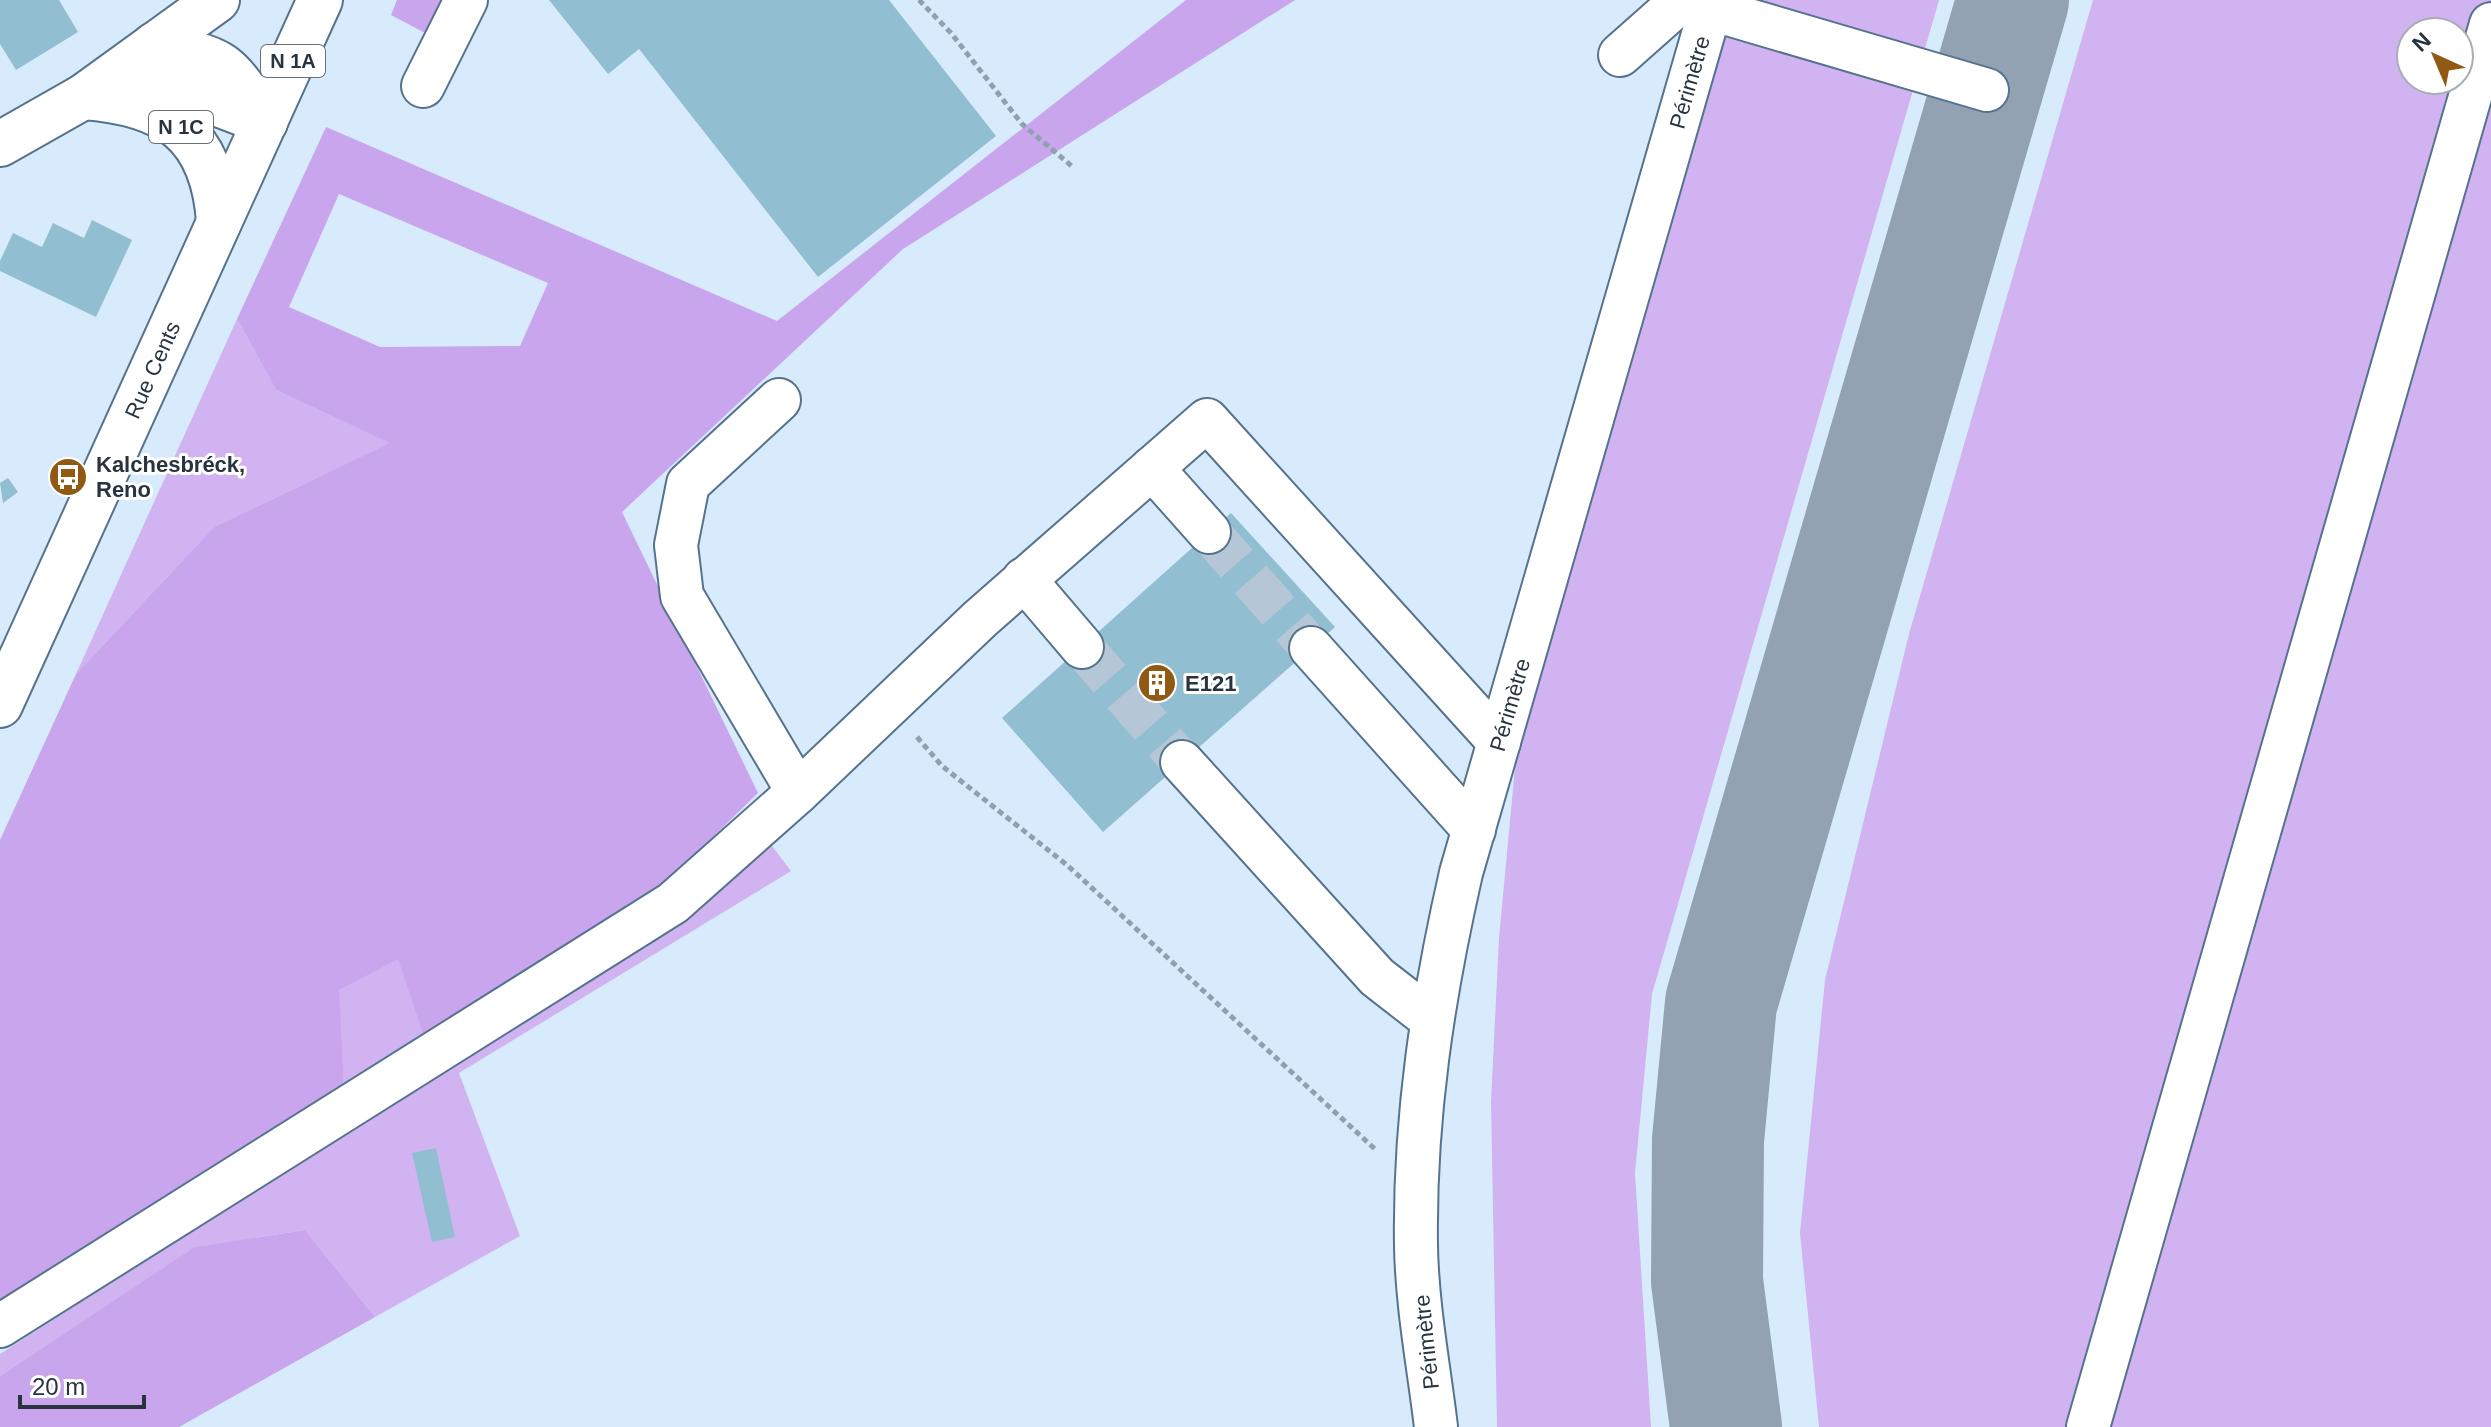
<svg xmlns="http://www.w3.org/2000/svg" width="2491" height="1427" font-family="Helvetica,sans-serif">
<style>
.green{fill:#d0b3f0;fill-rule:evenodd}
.forest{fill:#c8a5ec;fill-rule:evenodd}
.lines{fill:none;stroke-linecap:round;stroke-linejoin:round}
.taxiway{stroke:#92a2b2;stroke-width:112}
.building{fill:#92bed1}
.minor-tunnel{stroke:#b5c6d7;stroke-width:42;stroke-dasharray:42 21;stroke-linecap:butt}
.minor-casing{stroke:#56738e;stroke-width:46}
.major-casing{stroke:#56738e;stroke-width:48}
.path{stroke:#8fa0af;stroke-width:5;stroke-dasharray:6 4;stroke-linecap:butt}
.minor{stroke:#fff;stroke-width:42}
.major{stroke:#fff;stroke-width:44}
.labels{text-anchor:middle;stroke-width:6;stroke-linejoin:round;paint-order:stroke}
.shield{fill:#fff;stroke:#687179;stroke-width:2}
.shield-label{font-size:20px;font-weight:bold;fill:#27343f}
.street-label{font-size:22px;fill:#27343f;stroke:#fff}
.poi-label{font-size:22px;font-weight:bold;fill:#27343f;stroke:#fff;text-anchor:start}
</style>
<rect width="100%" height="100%" fill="#d8ebfd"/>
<path class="green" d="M1733,0h206l-287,994 -17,179 16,254h-154l-6,-325 8,-164 18,-192z
M2093,0h398v1427h-672l-19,-194 25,-253 84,-346zM2411,32h48v48h-48z
M237,319l39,71 115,53 -177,84 -138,147z
M772,846l19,25 -332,202 61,163 -145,81 -70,-87 -109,17 -196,129v-22l691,-441z
M398,958l25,77 -79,50 -6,-95z"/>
<path class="forest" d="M397,0h49l-17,35 -38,-20z
M1186,0h109l-392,249 -281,263 136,281 -86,84 -249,158 -25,-76 -59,31 5,95 -344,221v-466l76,-166 138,-147 176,-84 -114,-53 -39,-71 89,-192 451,194zM339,194l209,89 -28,63 -140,1 -91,-40z
M305,1230l70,87 -196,110h-179v-51l195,-129z"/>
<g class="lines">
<path class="taxiway" d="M1726,1427l-19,-146 1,-141 13,-137 292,-1003"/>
</g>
<path class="building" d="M0,0h59l19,32 -62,38 -16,-26z
M549,0h340l107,136 -178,141 -179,-228 -31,25z
M92,220l40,20 -36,77 -96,-46v-10l13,-28 29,14 11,-24 31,15z
M8,478l10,14 -15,11 -3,-20z
M1231,513l104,114 -232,205 -101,-114z
M436,1148l19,89 -23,5 -20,-89z"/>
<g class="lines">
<path class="minor-tunnel" d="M1209,532l102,116
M1082,647l100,115"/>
<g class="minor-casing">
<g id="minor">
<path d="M1711,9l276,81"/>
<path d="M1620,55l62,-55"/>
<path d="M423,86l43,-86"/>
<path d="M779,400l-91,84 -12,61 6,51 116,196"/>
<path d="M1152,468l57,64"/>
<path d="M1024,579l58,68"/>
<path d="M1311,648l163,182"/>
<path d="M1182,762l195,215 54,42"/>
<path d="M0,1326l673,-423 125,-111 182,-173 227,-199 292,322"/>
<path id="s1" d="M1436,1427c-7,-59 -19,-121 -20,-181 -2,-127 17,-250 45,-373l252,-873"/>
<path d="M2088,1427l403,-1403"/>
</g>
</g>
<g class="major-casing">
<g id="major">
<path d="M154,45c73,15 72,15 111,77"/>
<path d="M124,90l31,-5 37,9 73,28"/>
<path d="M83,97c84,6 130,36 136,125"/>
<path d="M0,144l83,-47 134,-97"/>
<path id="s2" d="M0,705l320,-705"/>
</g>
</g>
<path class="path" d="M919,0l32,33 71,91 52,44
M917,737l25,29 125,99 309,285"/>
<use href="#minor" class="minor"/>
<use href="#major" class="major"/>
</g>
<defs>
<g id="bus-disc" transform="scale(2)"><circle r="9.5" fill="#915a12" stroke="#fff"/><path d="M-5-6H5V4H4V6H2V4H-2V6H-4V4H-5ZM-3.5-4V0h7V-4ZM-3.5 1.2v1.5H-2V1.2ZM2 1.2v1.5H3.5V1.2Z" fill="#fff"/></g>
<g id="building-disc" transform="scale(2)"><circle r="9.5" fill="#915a12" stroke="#fff"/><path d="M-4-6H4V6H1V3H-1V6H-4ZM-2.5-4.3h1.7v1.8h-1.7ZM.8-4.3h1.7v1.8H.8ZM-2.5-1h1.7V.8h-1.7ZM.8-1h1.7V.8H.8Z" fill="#fff"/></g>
</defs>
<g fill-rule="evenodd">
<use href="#bus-disc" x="68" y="477"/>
<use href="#building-disc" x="1157" y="683"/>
</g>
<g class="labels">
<g class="shield">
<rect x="261" y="45" width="64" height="32" rx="6"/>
<rect x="149" y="111" width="64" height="32" rx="6"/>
</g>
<g class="shield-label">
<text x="293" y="68">N 1A</text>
<text x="181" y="134">N 1C</text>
</g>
<g class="street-label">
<text dy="8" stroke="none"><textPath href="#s1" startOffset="1382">Périmètre</textPath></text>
<text dy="8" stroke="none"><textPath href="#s2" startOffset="368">Rue Cents</textPath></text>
<text dy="8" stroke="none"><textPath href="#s1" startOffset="734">Périmètre</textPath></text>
<text transform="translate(1426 1342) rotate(-96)" y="8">Périmètre</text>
</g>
<g class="poi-label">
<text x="96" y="472">Kalchesbréck,<tspan x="96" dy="25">Reno</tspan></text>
<text x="1185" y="691">E121</text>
</g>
</g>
<g transform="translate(2435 56) rotate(316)"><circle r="38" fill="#ffffff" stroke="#a9aeb2" stroke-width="2"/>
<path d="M0-6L14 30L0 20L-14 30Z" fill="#915a12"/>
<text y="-12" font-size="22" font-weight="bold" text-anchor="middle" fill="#27343f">N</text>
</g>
<path d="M20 1395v12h124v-12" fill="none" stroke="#27343f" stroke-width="4"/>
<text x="32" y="1395" font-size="24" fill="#27343f" stroke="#ffffff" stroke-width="6" paint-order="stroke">20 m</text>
</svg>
